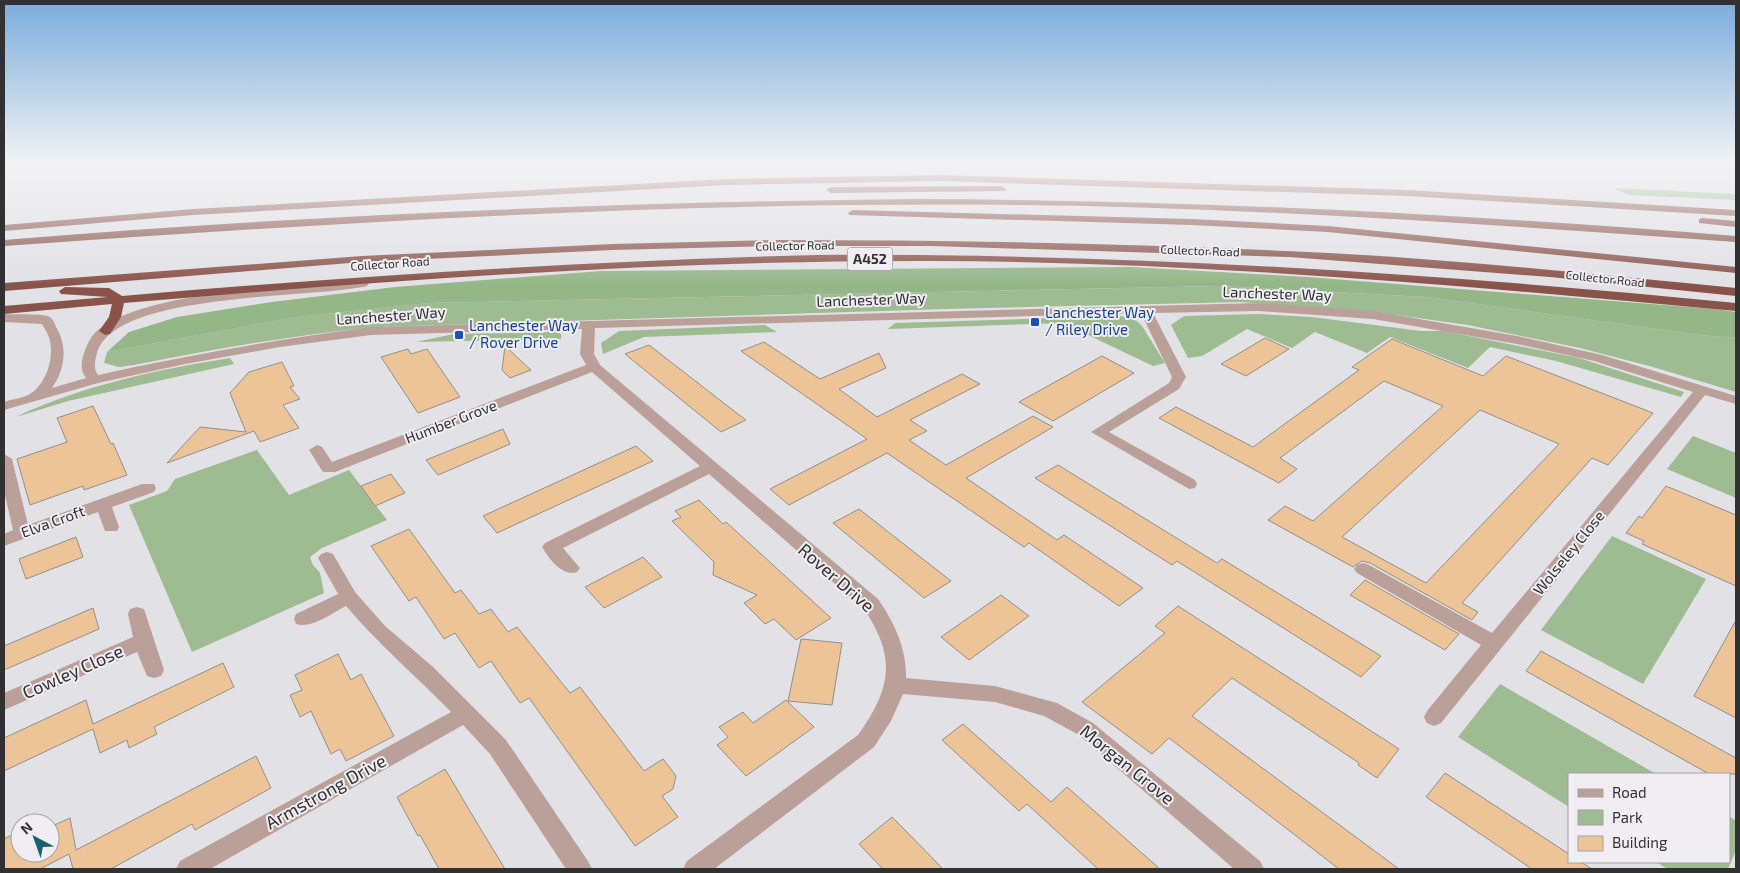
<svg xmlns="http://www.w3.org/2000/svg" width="1740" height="873" font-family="'Exo 2',sans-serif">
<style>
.green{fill:#9ebb92}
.forest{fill:#95b688}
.building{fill:#edc498;stroke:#928f8b;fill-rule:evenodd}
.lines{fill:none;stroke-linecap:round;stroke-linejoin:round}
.minor{fill:#bba09a;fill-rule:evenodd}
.highway{fill:#89534a;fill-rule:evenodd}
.transit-dot{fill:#1a4fb4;stroke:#f0eef3;stroke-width:2}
.labels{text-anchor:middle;stroke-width:4;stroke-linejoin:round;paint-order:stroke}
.far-street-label{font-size:12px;fill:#313132;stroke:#f0eef3}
.shield{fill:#f0eef3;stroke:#6a6a6c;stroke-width:1}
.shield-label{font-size:14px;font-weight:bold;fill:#313132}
.street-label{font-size:15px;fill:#313132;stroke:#f0eef3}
.transit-label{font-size:15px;fill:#164399;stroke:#f0eef3;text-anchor:start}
.near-street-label{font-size:18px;fill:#313132;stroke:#f0eef3}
</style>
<rect width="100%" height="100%" fill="#e2e1e6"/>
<path class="green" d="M1219,286l208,11 273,38 36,3v54l-83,-25 -73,-19 -112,-23 -72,-10 -154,-13 -297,7 -569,18c-82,8 -161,22 -242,38l-15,2 -15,-4 3,-11 190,-35 132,-14z
M1258,314l54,3 109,14h23l135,27 105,34 -3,5 -125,-36 -66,-14 -22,21 -78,-31 -23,16 -52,-21 -23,16 -45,-19 -45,27 -14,2 -17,-33 13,-9z
M1121,316l16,5 5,5 23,37 -12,3 -90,-43 -175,6 7,-6z
M765,325l12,7 -133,5 -41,17 -2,-11 18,-12z
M557,332l4,2v5l-145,3 38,-8z
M230,358l4,6 -166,37 -52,16c64,-31 144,-48 214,-59z
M1693,436l43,17v45l-69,-29z
M257,450l32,45 60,-25 38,50 -65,28 -12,9 3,8 7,8 4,20 -132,59 -63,-147 38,-14 8,-12z
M1612,536l94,43 -63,105 -102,-54z
M1500,684l156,90h-87v33l-111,-70z
M1729,816l7,5v29l-8,19h-60l-12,-7h73z"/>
<path class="forest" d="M1613,188l123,6v6l-108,-5z
M1132,267l176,10 407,32 21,3v26l-36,-3 -273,-38 -208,-11 -790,17 -132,14 -190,35 22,-20 48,-15 95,-15 123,-15 206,-16z"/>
<path class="building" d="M1265,338l24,11 -43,27 -25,-12z
M1392,339l91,37 23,-20 147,57 -45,52 -16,-7 -130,145 16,9 -6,8 -102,-57 -8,-2 -9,6 -85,-47 17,-14 28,15 130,-115 -59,-25 -104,77 17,11 -18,14 -120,-65 17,-11 77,40 106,-77 -7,-3zM1480,410l79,34 -133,139 -84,-46z
M764,342l56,37 59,-26 7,15 -47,21 38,28 85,-43 18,10 -70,36 17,11 -18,9 37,25 87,-49 20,11 -87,51 91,62 7,-5 79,53 -24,18 -90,-63 -5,4 -137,-94 -98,52 -19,-16 97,-50 -126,-88z
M649,345l85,66 12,9 -25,12 -96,-78z
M505,346l26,24 -21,8 -8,-8z
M408,349l3,5 16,-5 33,48 -42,16 -37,-56z
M1102,356l32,17 -81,48 -34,-19z
M282,362l12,24 -4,1 10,12 -17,6 16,23 -39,14 -6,-11 -87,32 33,-36 46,5 -16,-39 19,-21z
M93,406l18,38 2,-1 14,32 -43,15 -1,-4 -53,19 -13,-46 50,-17 -10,-24z
M503,429l7,15 -72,31 -12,-15z
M636,446l17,15 -156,72 -14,-17z
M1058,465l159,98 5,-4 159,97 -20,21 -184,-116 -5,4 -137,-87z
M391,474l14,19 -30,13 -14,-20z
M1666,486l70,29v71l-94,-42 2,-3 -18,-8 13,-17 3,2z
M699,500l24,24 3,-2 105,96 -35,22 -22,-21 -9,5 -21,-21 13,-8 -44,-20 1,-13 -42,-41 9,-4 -6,-6z
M859,509l92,72 -27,17 -91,-75z
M409,529l46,64 6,-3 18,24 12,-5 17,23 9,-5 53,66 10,-6 64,84 19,-12 13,17 -3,13 -11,7 16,21 -43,29 -106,-148 -9,5 -29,-42 -12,7 -24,-35 -11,6 -28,-42 -7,4 -38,-55z
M76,537l7,20 -57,22 -7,-20z
M643,557l19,20 -58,31 -19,-21z
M1365,580l94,54 -14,16 -95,-55z
M1001,595l28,21 -60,44 -28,-23z
M1178,606l221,143 -22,29 -19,-13 1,-2 -127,-85 -40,38 207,153h-60l-170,-131 -17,16 -70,-52 83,-69 -10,-7z
M93,608l6,21 -95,41v-24z
M1736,620v98l-42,-22z
M801,639l41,4 -10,62 -44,-4z
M1541,651l195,107v16h-27l-183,-103z
M338,654l13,26 10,-6 33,62 -48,25 -6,-12 -9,5 -20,-43 -11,6 -10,-22 12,-5 -7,-15z
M223,663l11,24 -80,40 3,7 -28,14 -2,-8 -27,13 -7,-24 -89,42v-33l82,-38 7,24z
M786,700l28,27 -68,49 -29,-31 11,-8 -9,-10 24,-15 10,11z
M963,724l88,78 16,-15 93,82h-62l-71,-65 -8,7 -77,-71z
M256,756l15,32 -76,42 -3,-6 -81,45h-38l-4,-15 -29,15h-36v-30l16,-8v22h30v-26l20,-9 6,32z
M445,769l26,44 34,56h-66l-19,-34 -2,1 -21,-39z
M1445,773l124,81v8h12l11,7h-60l-106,-72z
M892,817l10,10 41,42h-60l-24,-25z"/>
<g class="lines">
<path class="minor" d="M363,279l6,4 -2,3c-54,13 -252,5 -270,67 -2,8 -4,15 1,22 90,-20 181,-36 273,-48l887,-24 115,8 144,25 85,19 134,41v8l-31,-9 -264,328 -7,3 -7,-3 -3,-6 3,-6 54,-66 -124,-72 -3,-4 3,-4 6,-2 6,2 123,68 201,-241 -99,-31 -77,-17 -144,-25 -115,-8 -105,2 33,64 -7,12 -70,43 86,48 2,4 -2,4 -6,1 -98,-57 78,-49 3,-6 -31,-64 -546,15 -1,26 6,11 278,234c16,23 29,50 28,79l89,8 62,17 36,20 167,138 4,8h-30l-155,-134 -35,-19 -49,-14 -92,-8 -12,27 -17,26 -160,122h-31l4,-8 171,-126c33,-46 39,-77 6,-126l-155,-135 -146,74 17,20 -3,4c-14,5 -28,-13 -35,-25l3,-4 155,-77 -108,-94 -257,100h-12l-14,-22 8,-5 5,2 10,15 254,-97 -6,-11 2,-25 -211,6 -91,12 -95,17 -87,19 -94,27v-8c8,-3 20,-4 26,-8 16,-10 24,-35 20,-53 -1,-6 -5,-12 -8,-17l-38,-2v-8c9,1 39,-1 46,3 3,2 5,7 6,10 12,19 9,43 -4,61l34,-10c-6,-8 -5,-16 -2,-25 3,-9 7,-17 14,-23 49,-40 200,-44 265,-51z
M4,454l8,5 16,66 114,-41h12l2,4 -2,4 -42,15 7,20 -2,4h-12l-7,-19 -94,34v-12l9,-4 -9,-39z
M327,552l6,2 22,38 30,34 47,40 74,74 82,121 4,8h-26l-76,-115 -27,-29 -253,144h-34l4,-8 271,-149c-35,-36 -73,-68 -105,-106 -14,7 -34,23 -50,18l-2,-5 2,-5 42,-20 -20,-36 3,-4z
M137,607l7,2 20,61 -3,6 -7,2 -7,-2 -10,-24 -133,58v-17l129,-56 -5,-23 2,-5z"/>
<path class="highway" d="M941,175l467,15 328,20v6l-328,-20 -467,-15 -216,4 -532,30 -189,16v-6l189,-16 532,-30z
M1001,186l5,3 -2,2 -173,2 -5,-3 5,-3z
M918,199c273,1 546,15 818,37v6c-238,-17 -475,-34 -713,-37 -341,-4 -680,17 -1019,41v-6c304,-25 609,-38 914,-41z
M853,210l339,9 136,7 408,41v6l-408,-41 -136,-7 -343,-10 -1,-2z
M1703,218l33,3v6l-37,-4v-4z
M774,240c171,0 342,3 513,11 149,6 301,23 449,37v8l-186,-19 -261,-20 -357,-11h-158l-162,4 -250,12 -358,29v-8l358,-27 250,-12z
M818,255c307,-2 613,18 918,48v8c-267,-25 -533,-49 -801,-50 -271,-1 -541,19 -811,42l-3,14 -11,17 -5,1 -6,-4 10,-14 3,-13 -108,10v-8l104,-9 -47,-3 -2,-3 6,-4 44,1 13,8c232,-20 464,-35 696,-41z"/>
</g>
<linearGradient id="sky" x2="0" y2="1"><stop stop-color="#7aacdb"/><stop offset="0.57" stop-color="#f2f2f4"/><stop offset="1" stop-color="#f2f2f4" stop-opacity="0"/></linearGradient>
<rect width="1740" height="285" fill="url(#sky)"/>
<g class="transit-dot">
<rect x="1030" y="317" width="10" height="10" rx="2.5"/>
<rect x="454" y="330" width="10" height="10" rx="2.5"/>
</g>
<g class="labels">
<g class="far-street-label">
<text transform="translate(795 246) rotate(-1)" y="4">Collector Road</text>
<text transform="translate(1200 251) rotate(2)" y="4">Collector Road</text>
<text transform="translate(390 264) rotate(-4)" y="4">Collector Road</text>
<text transform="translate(1605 279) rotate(6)" y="4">Collector Road</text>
</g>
<rect class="shield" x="847.5" y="247.5" width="45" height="23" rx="4"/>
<g class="shield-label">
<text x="870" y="264">A452</text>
</g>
<g class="street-label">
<text transform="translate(1277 294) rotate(2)" y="5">Lanchester Way</text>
<text transform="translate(871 300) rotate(-2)" y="5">Lanchester Way</text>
<text transform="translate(391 316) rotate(-4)" y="5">Lanchester Way</text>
<text transform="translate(451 422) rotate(-21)" y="5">Humber Grove</text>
<text transform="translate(53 522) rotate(-20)" y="5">Elva Croft</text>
<text transform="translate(1569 553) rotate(-51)" y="5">Wolseley Close</text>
</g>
<g class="transit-label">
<text x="1045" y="318">Lanchester Way<tspan x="1045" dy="17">/ Riley Drive</tspan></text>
<text x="469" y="331">Lanchester Way<tspan x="469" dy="17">/ Rover Drive</tspan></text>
</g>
<g class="near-street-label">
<text transform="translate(836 578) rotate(41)" y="6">Rover Drive</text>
<text transform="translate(73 672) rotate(-24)" y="6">Cowley Close</text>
<text transform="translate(1127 765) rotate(39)" y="6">Morgan Grove</text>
<text transform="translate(326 792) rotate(-29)" y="6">Armstrong Drive</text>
</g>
</g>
<rect width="1740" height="873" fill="none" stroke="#313132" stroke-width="10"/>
<rect x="1568" y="773" width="162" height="90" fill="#f0eef3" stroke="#a4a2a6"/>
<rect x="1578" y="789" width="25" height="8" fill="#bba09a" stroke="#a4a2a6"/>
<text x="1612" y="798" font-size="15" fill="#313132">Road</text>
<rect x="1578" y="810" width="25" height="15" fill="#9ebb92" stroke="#a4a2a6"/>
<text x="1612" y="823" font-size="15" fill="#313132">Park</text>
<rect x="1578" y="836" width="25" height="15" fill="#edc498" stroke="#a4a2a6"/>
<text x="1612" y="848" font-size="15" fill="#313132">Building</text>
<g transform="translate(35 838) rotate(319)"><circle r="24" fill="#f0eef3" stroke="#a4a2a6"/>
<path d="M0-4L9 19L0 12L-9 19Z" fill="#14626b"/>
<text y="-8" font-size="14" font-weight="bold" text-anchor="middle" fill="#313132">N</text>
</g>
</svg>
